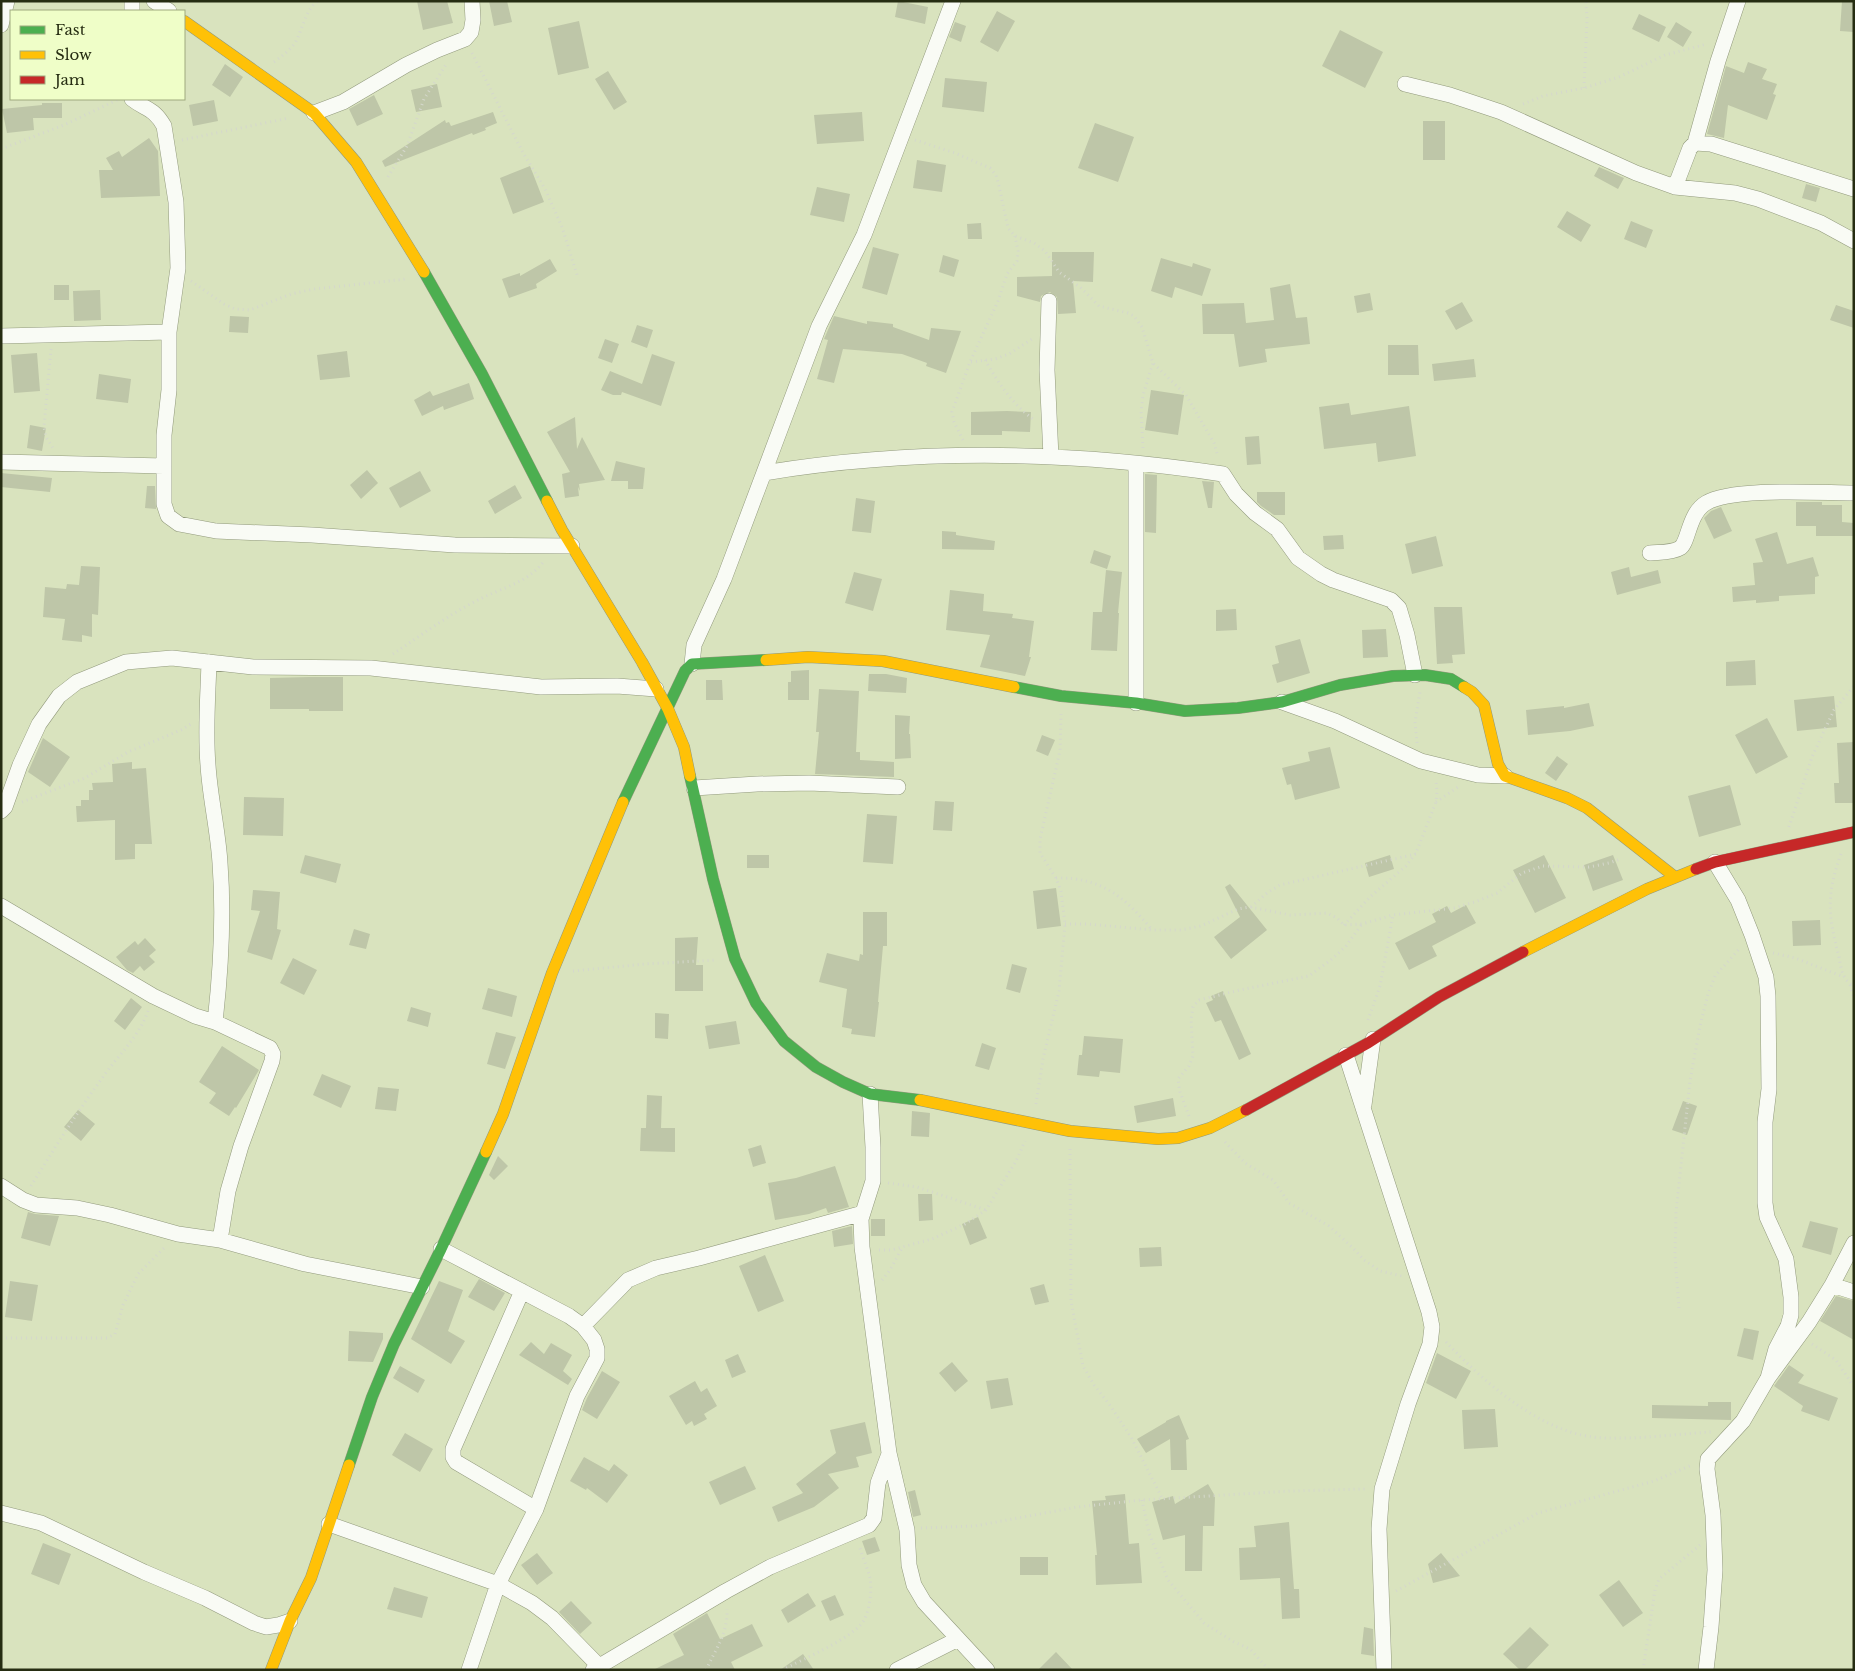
<svg xmlns="http://www.w3.org/2000/svg" width="1855" height="1671" font-family="'Libre Baskerville',serif">
<style>
.building{fill:#bec6a8}
.lines{fill:none;stroke-linecap:round;stroke-linejoin:round}
.street-casing{stroke:#929a7d;stroke-width:16}
.fast-casing{stroke:#929a7d;stroke-width:12}
.slow-casing{stroke:#929a7d;stroke-width:12}
.jam-casing{stroke:#929a7d;stroke-width:12}
.path{stroke:#d5d8cc;stroke-width:3;stroke-dasharray:1 4;stroke-linecap:butt}
.street{stroke:#f9fbf5;stroke-width:15}
.fast{stroke:#4caf50;stroke-width:11}
.slow{stroke:#ffc107;stroke-width:11}
.jam{stroke:#c62828;stroke-width:11}
</style>
<rect width="100%" height="100%" fill="#d9e3be"/>
<path class="building" d="M417,1h30l6,22 -30,7z
M489,1h18l5,21 -18,4z
M898,1l30,6 -3,17 -30,-7z
M1842,1h12v31l-14,-1z
M997,11l18,10 -17,31 -18,-10z
M1639,14l27,13 -7,15 -27,-13z
M579,21l10,47 -31,7 -10,-47z
M955,22l11,4 -5,16 -12,-5z
M1676,22l16,10 -9,15 -16,-10z
M1340,30l43,22 -18,36 -43,-22z
M1748,62l19,7 -5,10 15,5 -4,10 3,1 -9,25 -39,-15 -4,33 -17,-4 19,-68 18,7z
M225,64l18,13 -13,20 -18,-12z
M608,71l19,31 -13,8 -19,-31z
M945,78l42,4 -3,30 -42,-5z
M437,84l5,23 -26,5 -5,-22z
M374,95l9,19 -26,12 -8,-17z
M214,100l4,21 -25,5 -4,-21z
M42,103h20v15h-29l1,12 -27,3 -5,-24 40,-4z
M493,112l4,11 -12,5 1,2 -13,5 -1,-2 -87,34 -3,-6 63,-41 1,3 3,-1 2,4z
M862,112l2,29 -47,3 -3,-29z
M1423,121h22v39h-22z
M1095,123l39,14 -16,45 -40,-14z
M149,138l9,13 2,45 -59,2 -2,-28h14l-7,-12 13,-7 3,6z
M917,160l29,5 -4,27 -29,-4z
M530,166l14,36 -31,12 -13,-36z
M1599,167l25,11 -6,11 -24,-13z
M1806,184l14,4 -4,14 -14,-4z
M817,187l33,7 -6,28 -34,-7z
M1567,211l24,14 -10,17 -24,-15z
M1631,221l22,9 -7,18 -22,-9z
M981,223l1,16h-14l-1,-15z
M873,247l26,7 -12,41 -25,-7z
M1052,252h42l-1,30 -20,-1 3,32 -18,1 -1,-17 -7,-5 -9,4 -1,6 -23,-6v-19l35,-1z
M943,255l16,5 -5,17 -15,-5z
M1161,258l31,9 1,-4 18,6 -9,27 -27,-9 -3,11 -21,-7z
M550,259l7,12 -21,13 1,4 -28,10 -7,-19 18,-6v3z
M1290,284l6,34 11,-1 3,27 -45,5 2,13 -28,5 -5,-33h-31l-1,-30 42,-1 2,20 28,-3 -4,-32z
M54,285h15v15h-15z
M100,290l1,30 -27,1 -1,-30z
M1370,293l3,17 -16,3 -3,-17z
M1462,302l11,19 -17,9 -11,-19z
M1836,305l18,6v17l-24,-8z
M230,316l19,1 -1,16 -19,-1z
M834,316l33,8v-3l26,3v3l36,13 2,-12 30,3 -15,42 -20,-7 1,-3 -25,-9 -59,-5 -9,34 -17,-4 11,-39 -4,-1z
M637,325l16,5 -6,18 -16,-6z
M605,339l14,5 -7,19 -14,-5z
M1388,345h30l1,30h-31z
M347,351l3,26 -30,3 -3,-25z
M37,353l3,38 -26,2 -3,-38z
M652,354l23,8 -14,44 -39,-14 -1,3h-8l-12,-5 9,-19 32,13z
M1474,359l2,18 -42,4 -2,-17z
M99,374l32,5 -3,24 -32,-4z
M469,383l5,16 -30,11 -1,-4 -21,10 -8,-16 16,-9 3,5z
M1151,390l33,5 -6,40 -33,-5z
M1349,403l2,12 58,-9 7,50 -38,6 -2,-19 -52,6 -5,-42z
M1007,411l24,1 -1,20 -28,-1v4h-31v-23z
M575,417l2,32 5,-12 23,43 -26,4 1,7 -2,-4 1,9 -14,2 -3,-24 8,-2 -23,-40z
M30,425l16,3 -4,23 -15,-3z
M1259,436l2,28 -14,1 -2,-28z
M616,461l29,7 -2,21h-15v-8h-17z
M367,470l11,13 -17,16 -11,-14z
M420,471l11,20 -31,17 -11,-20z
M1,473l51,5 -2,14 -49,-5z
M1145,474l12,1 -1,58 -11,-1z
M1202,481l12,1 -2,26h-4z
M515,485l7,13 -27,16 -7,-13z
M147,486h8l1,23 -11,-1z
M1257,492h28v23h-11l-13,-9 -4,-4z
M856,498l19,3 -4,32 -19,-2z
M1796,502h26v3h20v17l12,1v13h-38v-10h-20z
M1721,507l11,24 -18,8 -10,-21 7,-7z
M942,531l14,1v3l39,6 -1,9 -52,-1z
M1777,532l10,32 26,-7 6,19 -4,1v17l-36,2v5l-23,2v-3l-23,2 -1,-15 23,-2 -2,-22 10,-1 -8,-23z
M1343,535l1,14 -20,1 -1,-14z
M1436,536l7,30 -31,8 -7,-30z
M1094,550l17,6 -4,13 -17,-6z
M81,566l19,1 -2,48 -6,-1v23l-10,-2v7l-20,-2 3,-21 -22,-2 2,-30 21,2 1,-5 12,1z
M1629,567l2,10 27,-7 3,13 -44,12 -6,-23z
M1106,570l16,2 -4,41h1l-2,38 -26,-1 2,-38h9z
M854,572l28,7 -9,32 -28,-8z
M950,590l34,4 -1,17 30,3 -1,4 22,3 -5,36h2l-6,19 -45,-9 10,-32 -44,-5z
M1434,607h28l3,47 -13,1 1,8 -16,1z
M1236,609l1,21 -21,1v-21z
M1386,629l2,28 -25,1 -1,-28z
M1300,639l10,34 -33,10 -5,-18 7,-2 -4,-17z
M1755,660l1,25 -30,1v-24z
M809,670v30h-21v-18h3v-11z
M869,674h17l21,4 -1,15 -38,-2z
M309,677h34v34h-34v-2h-39v-31z
M706,680h16l1,20h-17z
M819,689l40,2 -3,61h4v8l34,2v15l-79,-3 4,-42h-3z
M1834,696l3,31 -40,4 -3,-31z
M1589,703l5,23 -24,5 -42,4 -2,-25 38,-4v2z
M895,715l15,1 -1,18h1l1,24 -16,1z
M1767,718l21,39 -32,17 -21,-39z
M1042,735l13,5 -7,16 -12,-5z
M43,738l27,19 -20,30 -22,-15z
M1854,742v61h-19l-1,-20h5l-2,-40z
M1330,747l10,41 -45,12 -4,-16 -4,1 -5,-17 28,-7 -2,-9z
M1557,756l11,8 -12,17 -11,-8z
M132,762v7l14,-1 6,76h-17v15l-20,1v-40l-38,2 -1,-16h5v-6h8v-10h4l-1,-7 21,-1 -1,-18z
M1730,785l11,40 -42,12 -11,-41z
M244,797l40,1 -1,38 -40,-1z
M935,801l19,1 -2,29 -19,-1z
M867,814l30,2 -4,48 -30,-2z
M305,855l36,9 -5,19 -36,-10z
M747,855h22v13h-22z
M1390,855l4,14 -25,8 -4,-14z
M1544,855l22,43 -31,15 -22,-43z
M1613,855l10,25 -30,11 -9,-26z
M1230,884l37,46 -36,29 -17,-22 26,-20 -15,-30z
M1056,888l5,38 -24,3 -4,-38z
M253,890l27,2 -3,37 4,1 -9,30 -25,-8 13,-41 -9,-1z
M1466,905l10,18 -44,23 5,10 -28,14 -14,-27 41,-21 -4,-8 15,-8 4,7z
M863,912h24v34h-4l-5,56h1l-4,35 -24,-3 1,-5 -10,-2 5,-38 -28,-7 8,-29 32,8 1,-7 3,1z
M1820,920l1,25 -28,1 -1,-25z
M354,929l16,5 -4,15 -17,-4z
M698,937l-2,28h7v26h-28v-53z
M145,938l11,12 -7,6 6,6 -11,9 -4,-5 -7,7 -6,-3 -11,-13 19,-16 3,4z
M293,958l24,12 -13,25 -24,-12z
M1012,964l15,4 -7,25 -14,-4z
M488,988l29,8 -5,21 -30,-8z
M1223,991l28,63 -12,6 -18,-40 -6,2 -9,-19 7,-3 -2,-4z
M131,998l11,9 -17,23 -11,-9z
M411,1007l20,6 -3,14 -21,-6z
M655,1013l14,1 -1,25 -13,-1z
M736,1021l4,23 -31,5 -4,-23z
M496,1032l20,5 -11,32 -18,-5z
M1084,1036l39,3 -3,34 -20,-2 -1,6 -22,-2 2,-20h3z
M982,1043l14,5 -7,22 -14,-4z
M222,1046l37,24 -23,38 -1,-1 -6,9 -20,-13 7,-10 -17,-11z
M322,1074l29,12 -10,22 -28,-13z
M378,1087l21,2 -3,22 -21,-2z
M647,1095l15,1 -1,32h14v24l-35,-1 1,-23h5z
M1173,1098l3,18 -39,7 -3,-17z
M1683,1101l14,5 -10,29 -15,-5z
M78,1110l17,14 -14,17 -17,-14z
M912,1111l18,2 -1,24 -18,-1z
M761,1145l5,18 -13,4 -5,-18z
M498,1156l10,10 -14,14 -5,-5z
M835,1166l14,41 -21,6 -2,-5 -17,6 -34,6 -7,-37 28,-5z
M918,1194h14l1,26 -14,1z
M28,1212l7,2 24,2 -9,30 -29,-8z
M978,1217l9,21 -17,7 -8,-21z
M871,1219h14v17h-14z
M1810,1221l28,7 -7,27 -29,-8z
M852,1226l1,18 -19,3 -2,-16z
M1161,1247l1,19 -22,1 -1,-19z
M765,1255l19,46 -26,11 -19,-46z
M479,1279l26,14 -11,18 -26,-14z
M10,1281l28,4 -6,36 -27,-4z
M439,1281l24,9 -15,41 17,10 -14,23 -40,-25z
M1044,1284l5,18 -14,3 -5,-17z
M1836,1296l18,5v39l-34,-19z
M1744,1328l15,3 -6,29 -16,-4z
M349,1331l34,2v6l-10,23 -25,-1z
M531,1342l13,12 7,-11 21,12 -9,16 9,8 -4,6 -49,-30z
M1437,1353l34,18 -15,28 -30,-16z
M738,1354l8,18 -14,6 -7,-18z
M952,1362l16,19 -13,11 -16,-19z
M1789,1365l15,10 -6,8 40,15 -9,23 -28,-10 2,-5 -29,-20z
M400,1366l25,14 -7,13 -25,-15z
M602,1371l18,11 -23,37 -15,-9 5,-12z
M1008,1378l5,27 -22,4 -5,-28z
M695,1381l6,11 6,-4 10,18 -13,8 3,5 -13,7 -2,-5 -6,4 -17,-29z
M1708,1402h23v18l-79,-2v-13l56,1z
M1495,1409l3,38 -34,2 -2,-39z
M1179,1415l10,24 -3,1 1,30h-16l-1,-31 -24,14 -9,-14 29,-17v-1z
M865,1422l7,31 -16,4 3,10 -31,7 11,14 -25,19 -36,15 -6,-15 31,-14 -7,-9 40,-31 -6,-23z
M405,1433l28,16 -13,23 -28,-17z
M584,1457l25,14 5,-7 14,11 -21,28 -20,-15 -1,2 -16,-9z
M745,1466l11,23 -36,16 -11,-23z
M1208,1484l7,12 -1,30h-11l-1,45h-17v-36l-22,5 -11,-38 21,-6 2,8z
M915,1490l6,25 -8,2 -5,-25z
M1125,1494l4,50 10,-1 3,40 -46,2 -1,-30h2l-5,-54 14,-1 -1,-4z
M1289,1522l5,67h5l1,29 -18,1 -2,-41 -40,2 -1,-32 17,-1 -2,-21z
M875,1537l5,14 -13,4 -5,-14z
M43,1543l28,11 -12,31 -28,-11z
M537,1553l16,20 -16,12 -16,-20z
M1441,1553l19,23 -27,7 -5,-19z
M1020,1557h28v18h-28z
M1619,1580l24,33 -20,14 -24,-32z
M394,1587l34,10 -6,21 -35,-9z
M808,1593l8,13 -28,17 -7,-13z
M835,1595l9,20 -14,6 -9,-20z
M571,1601l21,22 -12,11 -21,-22z
M707,1613l13,26 32,-15 11,22 -32,16 4,8h-82l31,-15 -11,-21z
M1364,1627l9,2 1,27 -13,-2z
M1530,1627l19,18 -24,25h-5l-17,-16z
M1056,1652l17,18h-35z
M803,1654l11,16h-34z"/>
<g class="lines">
<g class="street-casing">
<path id="street" d="M154,1l15,10
M132,11v-10
M1,25l6,-24
M1405,84l45,11 51,17 135,61 39,14 60,6 23,6 63,24 33,18
M132,99c14,11 22,9 32,27l12,76 2,66 -9,64v58l-5,45v69l4,12 11,8 37,7 96,4 143,10 117,1
M314,113l29,-11 63,-37 31,-15 28,-11 6,-7 2,-12 -1,-19
M1695,143l23,-82 20,-60
M1675,187l15,-39 5,-5 16,1 143,45
M1049,301l-2,69 4,87
M1,336l168,-4
M1,462l163,4
M1136,464v239
M764,473c152,-25 308,-22 459,1l13,20 19,19 22,16 21,29 23,16 12,6 58,20 8,8 8,27 8,40
M1650,553c9,-1 22,0 30,-5 9,-6 8,-34 26,-45 27,-16 114,-10 148,-10
M209,662c-1,34 -4,69 -1,103 2,33 10,65 12,98 4,53 1,106 -5,159
M692,664l2,-19 30,-66 95,-253 45,-91 89,-234
M1282,702l53,19 86,40 57,14 27,1
M694,788l63,-4 52,-1 89,4
M1,811l4,-4 15,-42 19,-41 20,-28 18,-14 49,-20 46,-4 81,9 118,1 170,19 76,-1 39,3
M1715,862l23,38 14,35 14,42 2,19 1,93 -4,33v81l2,14 19,42 5,38v18l-3,11 -12,23 -8,29
M1,906l152,90 42,20 20,6 55,26 3,6 -1,7 -31,85 -13,45 -8,49
M1346,1055l83,257 3,15 -2,17 -22,60 -26,85 -3,40 5,141
M870,1094l3,53v34l-12,38 1,28 27,206 18,77 2,35 5,20 10,17 63,68
M1364,1105l9,-66
M1,1186l22,14 13,5 41,3 33,7 68,19 42,6 85,24 117,23
M441,1249l128,67 14,10 11,14 3,9v9l-20,38 -41,113 -38,75 -29,86
M1832,1285l22,7
M522,1291l-69,158v8l3,5 80,47
M583,1326l45,-46 28,-12 43,-10 164,-45
M1,1513l40,10 103,49 61,26 49,25 12,4 12,-2 12,-4
M329,1524l169,60 34,19 20,15 47,48
M593,1670l133,-79 44,-24 99,-42 5,-7 4,-35 11,-29
M897,1670l61,-31
M1706,1670l5,-43 4,-57 -2,-55 -6,-46 1,-10 35,-38 25,-43 41,-56 23,-37 22,-42"/>
</g>
<g class="fast-casing">
<path id="fast" d="M424,272l58,102 65,127
M1014,687l47,9 75,7 49,8 53,-3 44,-6 58,-17 53,-9 32,-1 26,4 13,8
M690,776l23,103 22,80 21,44 28,38 32,26 27,15 27,12 50,6
M623,802l62,-131 7,-7 74,-4
M349,1465l23,-68 22,-53 47,-95 45,-97"/>
</g>
<g class="slow-casing">
<path id="slow" d="M184,21l130,92 42,49 68,110
M547,501l15,29 80,132 26,47 16,38 6,29
M766,660l42,-3 75,4 131,26
M1464,687l8,5 12,13 14,59 7,12 62,22 20,10 88,69
M1523,952l124,-63 49,-20
M920,1100l150,31 88,8 20,-1 32,-10 36,-18
M486,1152l17,-38 49,-141 71,-171
M271,1670l19,-49 21,-43 38,-113"/>
</g>
<g class="jam-casing">
<path id="jam" d="M1696,869l19,-7 139,-30
M1246,1110l122,-67 71,-46 84,-45"/>
</g>
<path class="path" d="M472,53l50,98 23,38 17,38 16,51
M274,62c8,-6 15,-11 21,-19 8,-14 10,-33 23,-42
M1584,88l3,-69 -1,-18
M1523,104l20,-8 41,-8 35,-11 46,-22 42,-11
M182,140l107,-22
M915,140l40,13 35,15 6,7 3,11 9,42 7,8 19,7 11,8 14,21 22,16 18,18 29,7 6,3 8,11 11,36 33,32 28,48 4,14
M1,149l63,-24 53,-25
M388,177l19,-31 17,-47 23,-36
M191,281l33,23 11,5 15,1 41,-16 23,-5 93,-10
M51,349l-7,78 2,10 7,11
M985,360c13,22 27,44 48,59
M971,362l24,-3 14,-5 23,-15
M963,440l-9,-18 -2,-10 18,-50 28,-61 9,-27 10,-13 1,-10 -3,-15
M1143,448l-2,-36 2,-17 10,-32
M393,654c27,-18 55,-39 85,-54 23,-12 50,-17 66,-39
M1417,743l-2,-21 5,-30
M22,802l63,-24 43,-26 53,-22 10,-6
M1436,802l22,-15
M1789,827l23,-70 22,-47 20,-24
M1841,854c-15,41 -13,61 -2,103 2,11 3,23 15,29
M1056,878c45,-1 69,19 96,52
M1251,907l16,-14 13,-8 136,-31
M1065,924h22l66,6h28l20,-4 37,-17 12,-2 40,8 37,-2 10,5 7,7 18,-1 31,-9 61,-7 21,-6 22,-9 25,-20 21,-7 46,1 20,-4 12,-4
M1344,925l27,-29 35,-30 10,-13 20,-51 1,-10 -1,-11
M1773,953l22,5 49,19
M573,971l72,-7 71,-4
M1850,985l4,14
M1368,1020l12,-34 13,-71
M1036,1104l7,-45 16,-68 6,-67 -4,-33 -5,-13 -16,-25v-14l20,-88 1,-37
M1189,1116l-9,-24 -2,-13 11,-13 4,-10 -2,-37 2,-12 6,-7 41,-10 69,-14 23,-17 14,-13 16,-22
M1225,1142l20,21 28,17 16,23 40,23 24,22 11,12 16,11 22,5
M1070,1149l1,152 12,65 11,19 15,19 22,33 31,61
M888,1183l29,4 69,23
M31,1186c23,-37 46,-74 72,-109 15,-22 36,-40 45,-66
M879,1250h12l41,-11 33,-15 21,-14 30,-49 9,-20
M882,1280l8,-10 12,-22
M1679,1308l-4,-52 1,-44 14,-131 10,-55 8,-32 7,-18 25,-28
M1,1338h106l8,-4 8,-29 15,-31 27,-27
M1446,1342c40,42 100,96 161,96 34,1 70,-4 104,-6
M1812,1344l24,16 18,27
M1142,1500l7,33 19,47 36,43 30,19 16,7 19,21
M921,1528l54,-2 102,-19 65,-7 148,-9 77,-2
M1396,1591l142,-78 116,-32 38,-16
M706,1670c10,-22 22,-36 21,-61
M782,1670c19,-10 72,-32 82,-50 6,-11 8,-30 6,-42 -3,-11 -8,-23 -11,-33
M1643,1670l12,-80 4,-11 41,-34"/>
<use href="#street" class="street"/>
<use href="#fast" class="fast"/>
<use href="#slow" class="slow"/>
<use href="#jam" class="jam"/>
</g>
<rect width="1855" height="1671" fill="none" stroke="#262d12" stroke-width="5"/>
<rect x="10" y="10" width="175" height="90" fill="#effec8" stroke="#9faa7f"/>
<rect x="20" y="26" width="25" height="8" fill="#4caf50" stroke="#9faa7f"/>
<text x="55" y="35" font-size="15" fill="#262d12">Fast</text>
<rect x="20" y="51" width="25" height="8" fill="#ffc107" stroke="#9faa7f"/>
<text x="55" y="60" font-size="15" fill="#262d12">Slow</text>
<rect x="20" y="76" width="25" height="8" fill="#c62828" stroke="#9faa7f"/>
<text x="55" y="85" font-size="15" fill="#262d12">Jam</text>
</svg>
